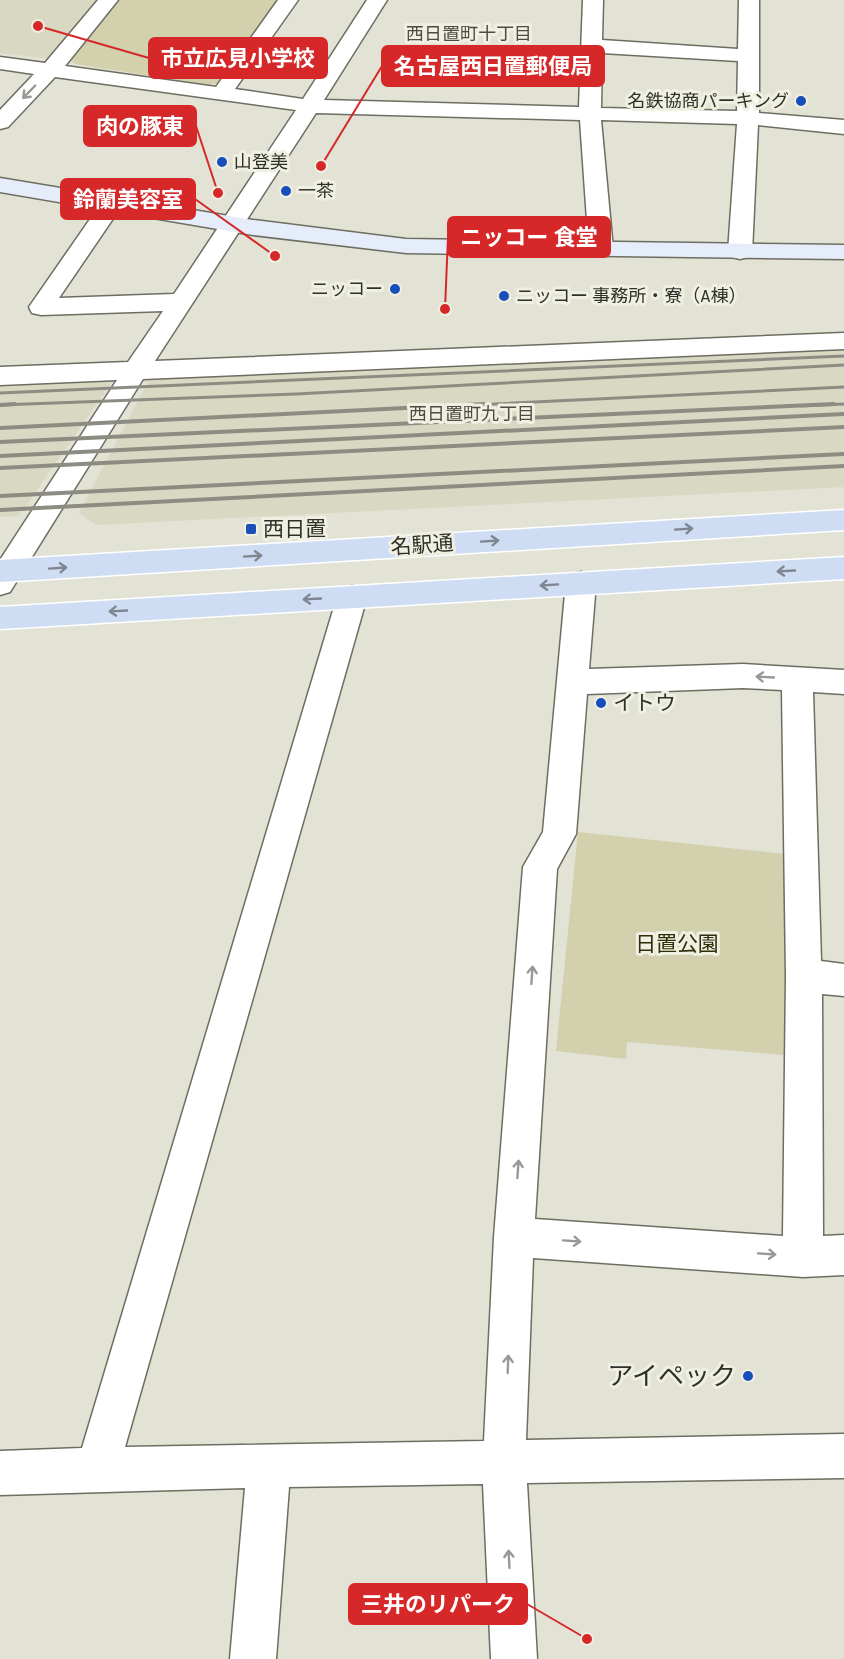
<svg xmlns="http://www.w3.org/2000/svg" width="844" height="1659" font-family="Karla,'Noto Sans JP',sans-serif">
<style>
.built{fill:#d8d8c3}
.green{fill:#d2d0ad}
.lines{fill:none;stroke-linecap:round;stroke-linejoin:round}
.street-casing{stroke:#6d6d61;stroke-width:3}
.secondary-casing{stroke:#6d6d61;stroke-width:3}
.primary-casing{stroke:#fff;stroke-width:3}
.street{fill:#fff;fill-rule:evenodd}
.secondary{fill:#e6edfa;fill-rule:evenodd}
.primary{fill:#cedcf4;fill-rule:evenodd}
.rail-far1{stroke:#8c8c83;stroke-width:3}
.rail{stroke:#8c8c83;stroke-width:4}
.oneway{stroke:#989895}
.oneway2{stroke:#7f8690}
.poi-dot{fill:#184eba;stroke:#efefe2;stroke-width:2}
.labels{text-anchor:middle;stroke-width:6;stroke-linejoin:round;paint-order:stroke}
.far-neighbourhood-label{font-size:18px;fill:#4d4c42;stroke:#efefe2}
.far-poi-label{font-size:18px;fill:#30302b;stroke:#efefe2;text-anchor:start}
.poi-label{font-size:21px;fill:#30302b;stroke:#efefe2;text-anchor:start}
.street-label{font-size:21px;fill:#30302b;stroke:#efefe2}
.park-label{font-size:21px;fill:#302d09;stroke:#efefe2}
.near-poi-label{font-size:26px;fill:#30302b;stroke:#efefe2;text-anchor:end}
.leader{fill:none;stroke:#d62828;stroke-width:2}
.callout-dot{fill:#d62828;stroke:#efefe2;stroke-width:2}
.callout{fill:#d62828;stroke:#d62828;stroke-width:2}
.callout-label{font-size:22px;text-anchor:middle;font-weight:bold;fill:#fff}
</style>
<rect width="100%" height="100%" fill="#e2e2d5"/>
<path class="built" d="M0,0h100l-51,59 -49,-6z
M844,350v137l-748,38 -17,-12 71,-135z
M114,379l-95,137 -19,1v-134z"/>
<path class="green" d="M119,0h162l-58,82 -14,3 -134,-21 -6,-6z
M578,832l208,22 -1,201 -158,-13 -1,17 -70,-8z"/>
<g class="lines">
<g class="street-casing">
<path id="street" d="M98,0h20l-53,66 151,21 62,-87h20l-63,89 68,10 64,-99h20l-63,100 255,7 4,-107h20l-1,40 136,9 1,-49h20v113l85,7v14l-86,-9 -6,127 -4,5 -8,2 -8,-2 -4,-5 9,-128 -136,-4 12,129 -4,5 -8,2 -8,-2 -4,-5 -9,-129 -264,-7 -161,248 689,-28v16l-701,30 -133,213 -10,3v-35l117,-180 -117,5v-18l128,-5 35,-51 -122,4 -9,-2 -3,-6 75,-108 8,-2 8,2 3,5 -64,94 115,-4 122,-184 -241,-33 -47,50 -8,2v-19l34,-36 -34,-5v-12l45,6zM602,53l136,8 -1,50 -136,-3z
M581,572l10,3 5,8 -7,86 154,-5 101,6v24l-31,-2 8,269 23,3v32l-22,-2 1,242 21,-1v40l-41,2 -270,-19 -7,182 318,-6v44l-317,5 10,176h-46l-8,-175 -194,3 -13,172h-46l15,-171 -245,7v-44l82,-3 255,-851 5,-8 10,-3 10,3 5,8 -242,850 359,-6 10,-204 29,-370 20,-35 23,-249 5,-8zM743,688l39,2 4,286 -3,260 -248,-17 22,-350 19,-35 11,-140z"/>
</g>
<g class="secondary-casing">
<path id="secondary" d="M0,178l253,42 153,19 438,6v14l-438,-6 -153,-18 -253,-43z"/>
</g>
<g class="primary-casing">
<path id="primary" d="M844,510v20l-844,52v-22z
M844,557v22l-844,50v-22z"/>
</g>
<use href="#street" class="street"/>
<use href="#secondary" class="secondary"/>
<use href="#primary" class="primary"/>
<path class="rail-far1" d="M0,393l844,-37
M0,405l296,-11 548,-29
M454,406l390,-19
M801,406l43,-2"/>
<path class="rail" d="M0,405l15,-1
M0,428l485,-24
M0,442l834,-38
M0,456l844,-42
M0,468l844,-41
M0,496l844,-42
M0,510l844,-44"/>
</g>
<defs><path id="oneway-shaft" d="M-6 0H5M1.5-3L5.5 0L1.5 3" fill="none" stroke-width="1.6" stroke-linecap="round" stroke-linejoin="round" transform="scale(1.5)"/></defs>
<g class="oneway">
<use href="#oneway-shaft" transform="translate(29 92) rotate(134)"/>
<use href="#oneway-shaft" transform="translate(765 677) rotate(-177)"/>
<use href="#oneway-shaft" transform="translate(532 975) rotate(-86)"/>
<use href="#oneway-shaft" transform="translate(518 1169) rotate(-86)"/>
<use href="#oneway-shaft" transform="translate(572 1241) rotate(4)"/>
<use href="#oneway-shaft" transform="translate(767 1254) rotate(4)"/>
<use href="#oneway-shaft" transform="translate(508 1364) rotate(-88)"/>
<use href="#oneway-shaft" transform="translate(509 1559) rotate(-93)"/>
</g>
<g class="oneway2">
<use href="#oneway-shaft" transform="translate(684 529) rotate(-4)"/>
<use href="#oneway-shaft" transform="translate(490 541) rotate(-4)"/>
<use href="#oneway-shaft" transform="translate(253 556) rotate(-4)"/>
<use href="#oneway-shaft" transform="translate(58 568) rotate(-4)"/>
<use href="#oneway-shaft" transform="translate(786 571) rotate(177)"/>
<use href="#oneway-shaft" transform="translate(549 585) rotate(176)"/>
<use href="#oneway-shaft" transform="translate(312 599) rotate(177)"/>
<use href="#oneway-shaft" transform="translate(118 611) rotate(177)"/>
</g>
<g class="poi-dot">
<circle cx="801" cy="101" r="6"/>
<circle cx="222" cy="162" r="6"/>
<circle cx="286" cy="191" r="6"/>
<circle cx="395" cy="289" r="6"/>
<circle cx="504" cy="296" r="6"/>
<rect x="245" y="523" width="12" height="12" rx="3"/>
<circle cx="601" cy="703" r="6"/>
<circle cx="748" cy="1376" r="6"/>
</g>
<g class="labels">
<g class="far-neighbourhood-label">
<text x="469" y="40">西日置町十丁目</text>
<text x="472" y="420">西日置町九丁目</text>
</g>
<g class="far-poi-label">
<text x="789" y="107" text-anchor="end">名鉄協商パーキング</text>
<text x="234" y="168">山登美</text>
<text x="298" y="197">一茶</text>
<text x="383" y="295" text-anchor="end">ニッコー</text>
<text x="516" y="302">ニッコー 事務所・寮（A棟）</text>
</g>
<g class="poi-label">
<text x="263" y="536">西日置</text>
<text x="613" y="710">イトウ</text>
</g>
<g class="street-label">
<text transform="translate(422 545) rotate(-4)" y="7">名駅通</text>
</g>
<g class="park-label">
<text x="677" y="951">日置公園</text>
</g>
<g class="near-poi-label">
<text x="736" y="1385">アイペック</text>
</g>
</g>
<path class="leader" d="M38 26L149 58M321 166L382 66M218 193L196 126M275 256L195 199M445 309L448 237M587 1639L527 1604"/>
<g class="callout-dot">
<circle cx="38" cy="26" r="6"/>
<circle cx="321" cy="166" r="6"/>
<circle cx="218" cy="193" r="6"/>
<circle cx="275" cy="256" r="6"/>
<circle cx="445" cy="309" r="6"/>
<circle cx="587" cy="1639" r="6"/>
</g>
<g class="callout">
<rect x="149" y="38" width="178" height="40" rx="6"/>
<rect x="382" y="46" width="222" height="40" rx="6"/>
<rect x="84" y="106" width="112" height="40" rx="6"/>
<rect x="61" y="179" width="134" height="40" rx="6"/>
<rect x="448" y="217" width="162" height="40" rx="6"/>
<rect x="349" y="1584" width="178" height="40" rx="6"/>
</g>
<g class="callout-label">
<text x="238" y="66">市立広見小学校</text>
<text x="493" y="74">名古屋西日置郵便局</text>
<text x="140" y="134">肉の豚東</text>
<text x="128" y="207">鈴蘭美容室</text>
<text x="529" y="245">ニッコー 食堂</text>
<text x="438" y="1612">三井のリパーク</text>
</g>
</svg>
